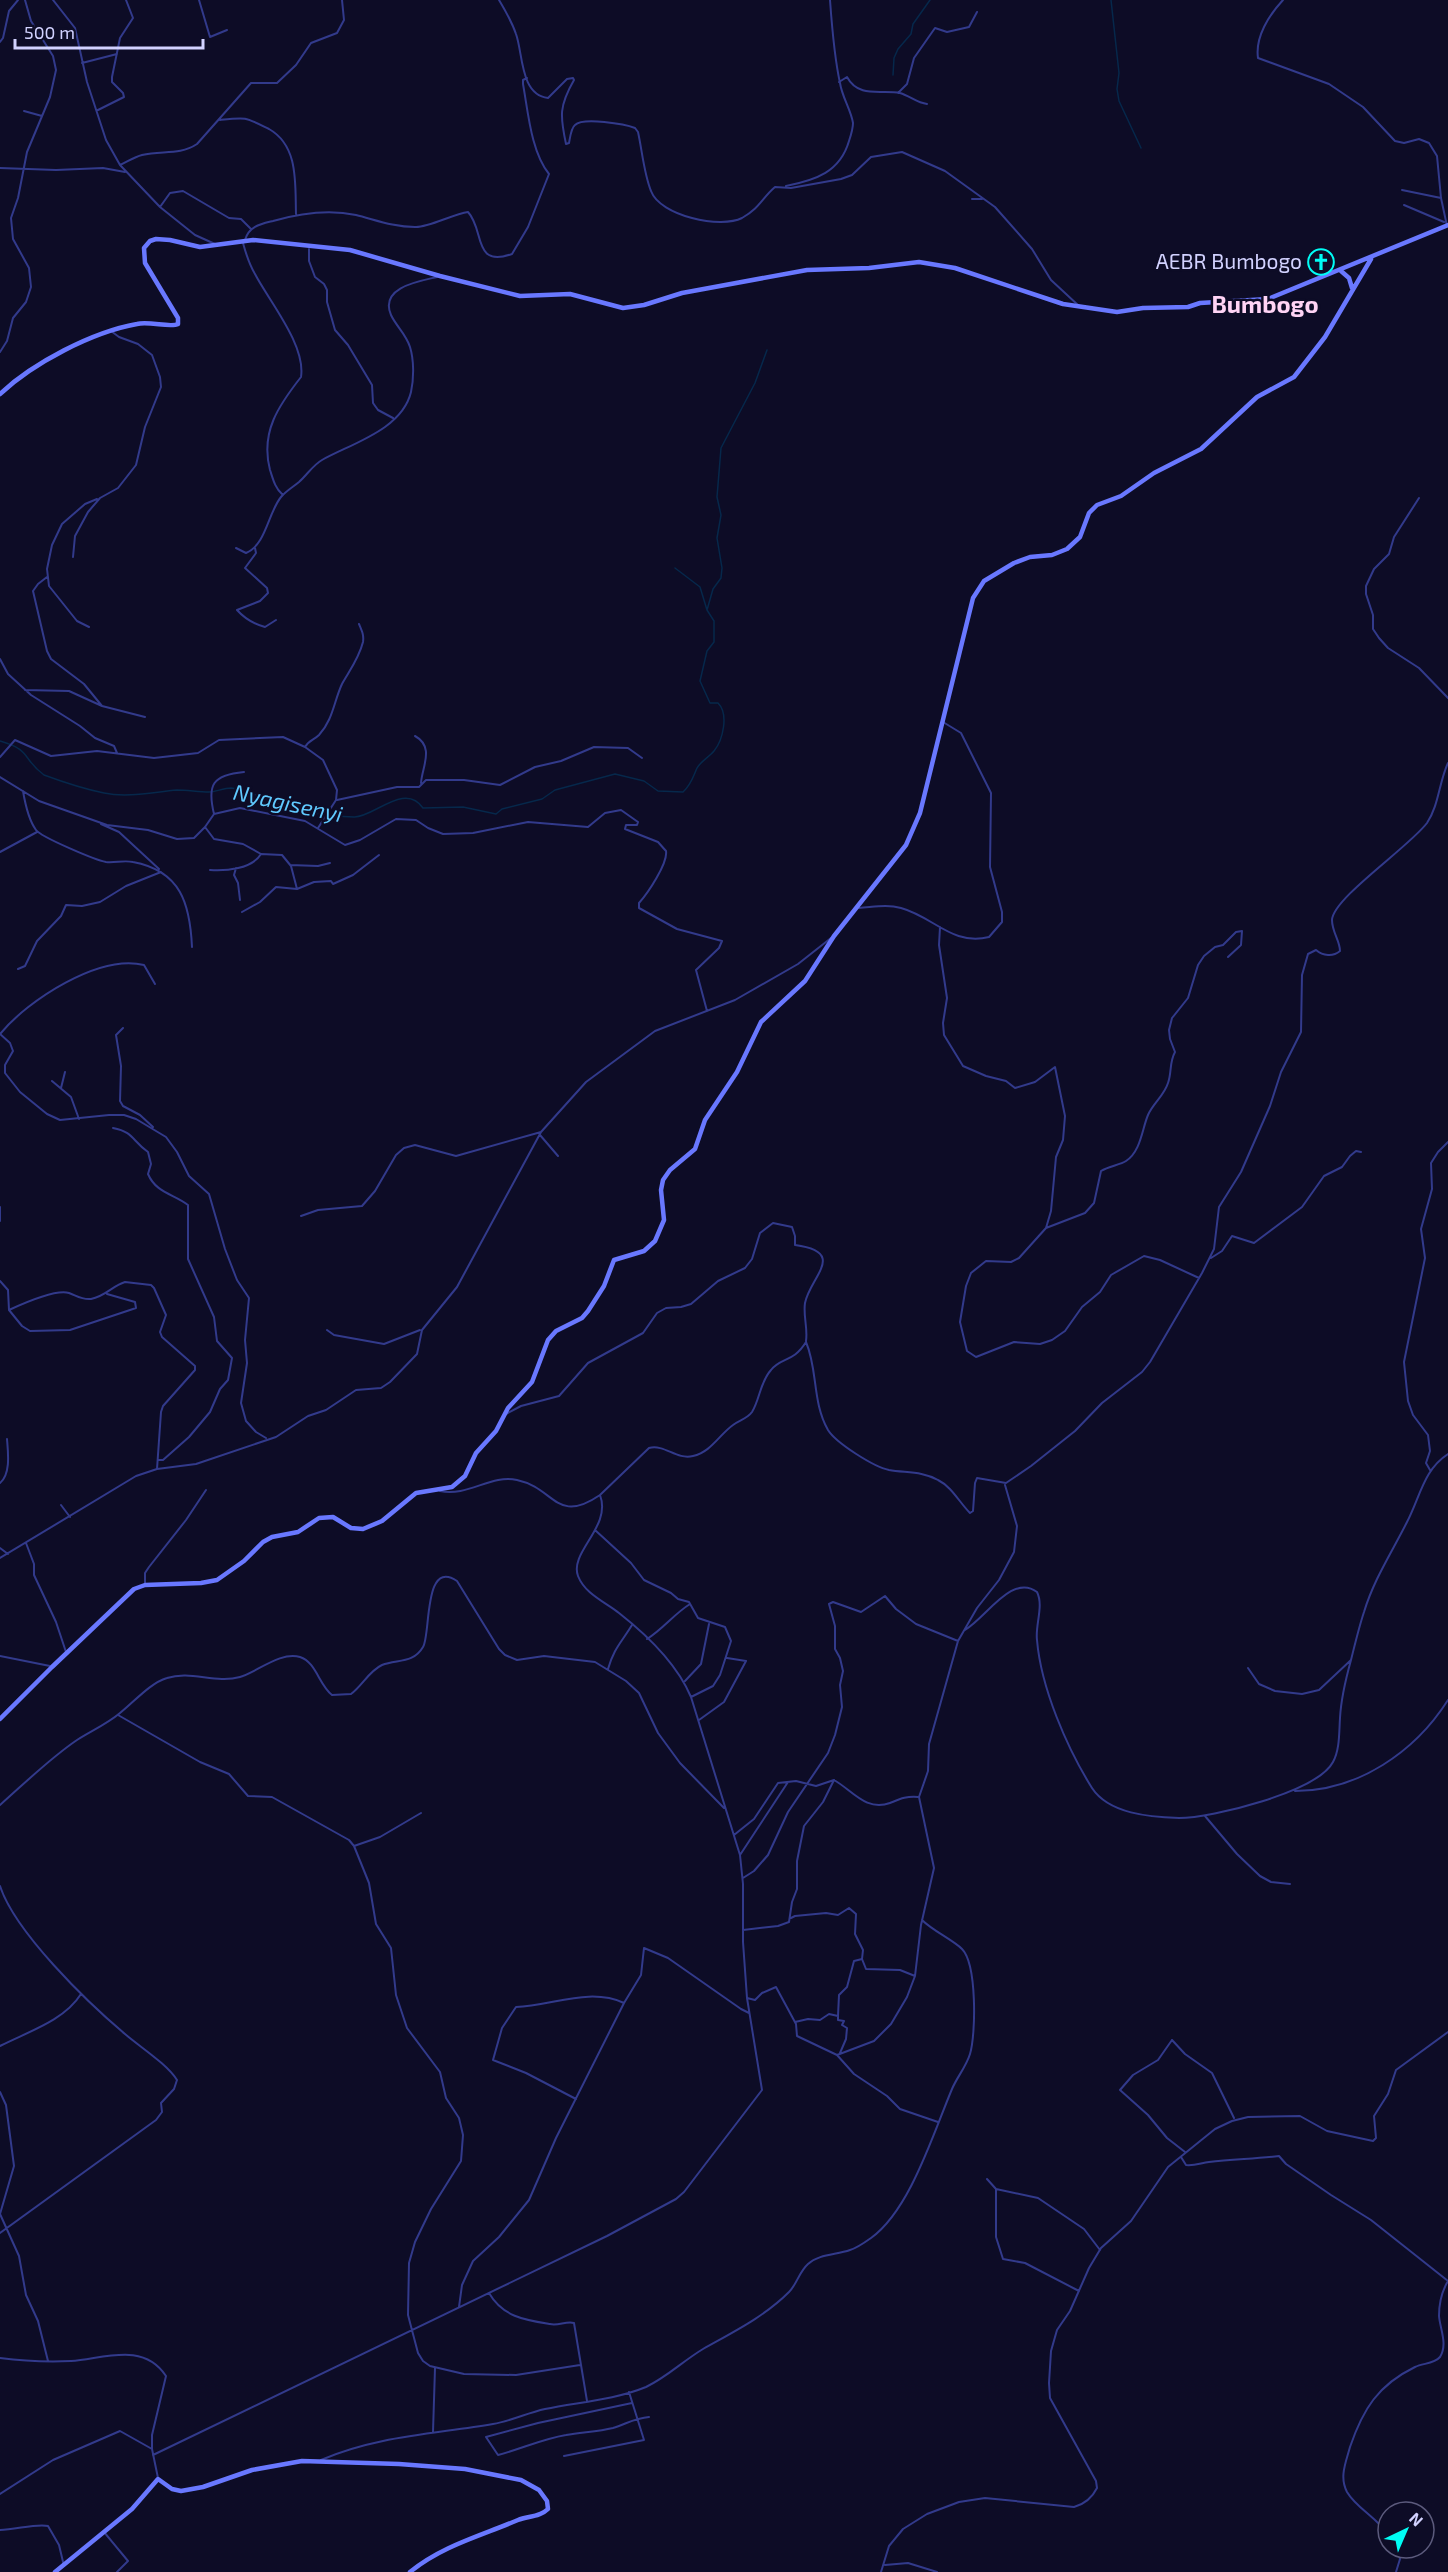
<svg xmlns="http://www.w3.org/2000/svg" width="1448" height="2572" font-family="'Exo 2',sans-serif">
<style>
.lines{fill:none;stroke-linecap:round;stroke-linejoin:round}
.stream{stroke:#06284b;stroke-width:1.5}
.street{stroke:#323a8b;stroke-width:2}
.secondary{stroke:#6978ff;stroke-width:4.5}
.labels{text-anchor:middle;stroke-width:5;stroke-linejoin:round;paint-order:stroke}
.poi-label{font-size:21px;fill:#d2d2ff;stroke:#0d0c26;text-anchor:end}
.water-label{font-size:22px;font-style:italic;fill:#60caff;stroke:#0d0c26}
.quarter-label{font-size:24px;font-weight:bold;fill:#ffd4f5;stroke:#0d0c26}
</style>
<rect width="100%" height="100%" fill="#0d0c26"/>
<g class="lines">
<path class="stream" d="M1111,0l8,73 -2,16 2,12 22,47
M893,75l1,-17 4,-9 13,-15 2,-10 17,-24
M707,610l6,-21 8,-11 1,-10 -5,-30 4,-23 -4,-18 4,-49 34,-65 12,-33
M0,741c32,9 22,18 44,34 19,7 40,14 60,18 24,5 49,-1 73,-3 11,0 21,2 32,2 7,0 14,-4 22,-4 17,2 35,12 51,17 23,8 48,11 72,12 19,1 51,-36 69,-9l40,-1 33,7 6,-5 40,-10 13,-9 60,-16 29,7 14,10 25,1c8,-7 10,-15 14,-24 4,-7 12,-11 17,-17 9,-11 15,-37 4,-48h-8l-10,-22 7,-30 7,-9v-21l-7,-11 -7,-23 -25,-19"/>
<path class="street" d="M53,0l22,28 12,54 19,58 14,25 40,42 35,28 20,9
M199,0l11,37 17,-7
M499,0c6,10 13,22 17,34 7,19 4,61 32,64l19,-19 6,-1 1,2c-15,26 -14,36 -8,64l3,-1c1,-5 2,-15 6,-18 8,-8 50,-1 60,3l3,4c4,18 6,42 13,59 9,25 70,38 91,27 18,-10 20,-20 33,-31l16,1 50,-9 11,-4 19,-18 31,-5 43,19 50,36 37,42 19,31 28,26
M1283,0c-14,15 -28,37 -25,58l71,26 34,23 32,34 9,2 15,-4 10,4 8,13 4,42 6,28
M0,42l3,-4 6,-27 9,-11
M82,63l35,-9
M839,82l8,-5c12,22 35,12 53,16 10,3 17,10 27,11
M898,93l9,-9 7,-26 21,-30 12,4 22,-5 8,-15
M98,110l26,-13 -1,-4 -11,-11v-5l8,-39 13,-20 -7,-18
M24,111l18,5
M220,120c27,-3 25,-3 49,9 30,17 26,55 27,85
M120,165c7,-3 14,-8 22,-10 20,-5 37,1 55,-11l54,-61h26l19,-18 15,-22 26,-10 7,-13 -2,-20
M0,168l56,2 47,-2 22,4
M786,186c30,-6 54,-14 63,-45 2,-6 4,-12 4,-18 -2,-13 -11,-26 -13,-40 -6,-27 -8,-55 -10,-83
M1402,190l39,8
M972,199h10
M1404,205l40,17
M160,207l10,-14 13,-2 46,27 12,1 10,10
M245,240c4,-14 16,-16 28,-19 28,-8 55,-12 83,-6 20,5 38,12 59,12 13,1 38,-13 53,-15 17,18 4,56 44,42l16,-27 21,-53c-18,-22 -21,-63 -26,-90v-4l4,-2
M243,243c3,11 6,21 12,31 14,27 51,71 46,103 -22,28 -41,55 -31,93 3,9 5,18 12,24
M309,249v12l6,16 9,7 3,6v12l8,28 13,15 24,40 1,18 5,7 15,8
M0,352l7,-11 6,-23 13,-16 5,-15 -2,-19 -16,-29 -2,-21 7,-20 9,-46 23,-55 6,-27 -3,-14 -22,-35 -6,-21
M1419,498l-25,39 -5,17 -15,15 -8,17v8l7,21v14l6,9 9,10 31,20 29,30
M236,548l10,5c20,-8 22,-40 35,-56 5,-6 12,-10 18,-15 8,-7 14,-17 23,-22 28,-16 80,-30 89,-68 3,-14 3,-32 -1,-45 -4,-13 -14,-21 -19,-32 -12,-28 29,-34 46,-38
M255,548l1,5 -11,15 22,20 1,5 -8,8 -23,9c8,9 17,14 28,17l11,-7
M73,557l2,-21 13,-24 12,-14 18,-10 18,-23 9,-38 16,-40 -1,-10 -8,-22 -14,-11 -19,-7 -8,-6
M47,577l-9,7 -5,7 14,60 4,8 33,25 18,22
M89,627l-12,-6 -28,-35 -2,-17 5,-24 10,-21 23,-20 12,-5
M0,659l8,15 23,21 49,31 15,12 19,8 3,7
M25,690l44,1 33,15 43,11
M415,736c20,11 7,31 6,47
M305,747c4,-7 9,-7 14,-12 14,-15 15,-34 23,-51 8,-14 17,-26 21,-42 1,-7 -1,-11 -4,-18
M0,757l15,-17 36,16 46,-5 57,7 44,-5 21,-13 64,-3 22,10 18,13 14,30 -1,10 -18,28
M0,777l39,24 68,24 41,5 29,9 17,-1 11,-11 9,-13 26,-6 65,13 40,24 15,-5 36,-21 20,1 12,8 15,6 30,-1 55,-11 60,5 17,-14 16,-3 17,12 -1,3h-11l-1,4 33,13 8,9c2,12 -18,42 -27,52v5l38,21 45,12 -3,7 -23,22 11,41
M23,791c2,12 5,28 13,39 5,7 59,30 70,32 9,1 18,-2 27,0 48,9 57,42 59,85
M337,800l60,-13h22l7,-7h38l36,5 35,-18 26,-6 33,-14 34,1 14,10
M214,814c-7,-29 -2,-39 30,-42
M101,824l18,8 40,37
M205,827l9,12 29,5 18,10 21,1 9,11 6,23 -21,-2 -16,15 -18,10
M0,852l37,-20
M290,865l28,1 12,-3
M236,868l-2,7 4,8 2,17
M210,870c16,1 42,-1 51,-16
M297,889l17,-7 17,-1 2,3 20,-9 26,-20
M859,908c15,-1 28,-4 42,0 33,9 51,38 88,29l13,-15v-10l-12,-45 1,-74 -30,-60 -18,-11
M940,927l-1,18 8,53 -4,25 1,12 19,31 23,10 20,5 9,7 20,-6 20,-15 10,49 -2,24 -7,17 -5,54 -5,17 -27,30 -8,4 -25,-1 -15,12 -5,13 -6,36 7,29 9,6 38,-15 26,2 12,-4 13,-9 17,-24 18,-15 11,-17 33,-19 16,4 39,18
M18,969l7,-3 12,-25 24,-25 5,-11 16,1 18,-4 26,-16 35,-14
M123,1028l-7,7 5,31 -1,35 3,5 17,9 13,12
M0,1034l10,9 3,8 -8,14v8l15,19 27,22 13,6 49,-5h15l12,4 30,18 11,15 12,24 20,18 16,55 12,31 12,18 -4,42 2,23 -6,40 5,18 10,11 10,6
M0,1034c28,-34 99,-80 144,-69l11,19
M52,1081l19,16 8,22
M61,1088l4,-16
M113,1128c21,4 19,13 35,24l3,12 -3,10c8,19 26,20 40,31v54l26,58 3,24 15,17 -4,22 -8,9 -10,23 -21,25 -26,23h-5
M540,1135l18,21
M0,1207v14
M301,1216l17,-6 44,-4 13,-15 21,-36 8,-7 11,-3 41,11 85,-24
M1046,1228l39,-15 9,-10 7,-32c8,-5 19,-6 25,-10 15,-10 16,-32 22,-46 5,-12 16,-19 20,-32 4,-11 1,-20 7,-31l-5,-13 -1,-9 3,-12 16,-20 10,-33 6,-9 11,-9 8,-2 13,-13 6,-1 -1,14 -13,12
M1211,1258l11,-7 10,-15 22,7 48,-36 22,-31 18,-9 8,-11 6,-5 5,1
M0,1281l8,9 1,20 13,16 8,5 40,-1 66,-22 -1,-6 -28,-8
M9,1310c13,-6 47,-21 60,-17 8,3 13,7 22,6 15,-3 21,-13 34,-17l26,3 3,3 12,27 -6,17 2,5 33,29v4l-32,36 -2,6 -4,57
M327,1330l7,5 50,9 36,-14
M506,1414l15,-8 38,-10 29,-33 55,-30 14,-20 9,-5 15,-1 10,-3 27,-23 27,-13 7,-9 8,-26 13,-10 19,4 3,9v9c53,7 15,32 10,58 -2,13 3,25 1,38
M1430,1470l-4,-7 4,-12 -2,-16 -15,-20 -5,-14 -4,-39 21,-104 -4,-29 11,-40 -1,-26 7,-11 10,-10
M0,1483c11,-9 8,-31 7,-44
M600,1495l49,-47c16,-4 27,12 44,8 18,-4 26,-21 40,-31 6,-5 14,-6 19,-13 8,-13 8,-30 19,-42 10,-13 22,-7 35,-28 12,28 6,60 22,88 8,13 46,37 61,40 17,3 33,1 49,10 14,7 21,22 32,33l3,-2 2,-28 2,-5 29,5 25,-17 44,-35 27,-28 40,-31 8,-10 52,-89 12,-24 5,-42 22,-35 29,-66 11,-34 20,-40 1,-57 6,-21 8,-4c7,6 17,7 24,1 0,-10 -8,-19 -8,-31 1,-22 77,-73 95,-97 12,-18 12,-41 21,-60
M61,1505l9,12
M595,1530l36,33 13,17 27,13 7,6 11,3 9,16 27,9 6,14 -11,34 -7,11 -22,11
M26,1543l8,21v11l22,47 10,30
M0,1548l8,6
M0,1558l136,-82 21,-7 39,-5 80,-27 32,-21 18,-6 30,-20 25,-2 9,-6 27,-28 5,-24 35,-43 84,-155 45,-50 69,-51 80,-31 63,-36 33,-26
M145,1584v-11l4,-6 37,-47 20,-30
M965,1630c21,-12 47,-57 72,-38 7,14 -2,33 0,48 4,48 30,108 55,148 17,26 58,29 87,30 33,0 138,-26 154,-56 7,-13 6,-30 7,-44 1,-19 6,-40 11,-58 4,-16 8,-33 13,-48 10,-33 28,-60 43,-90 13,-25 17,-53 41,-68
M647,1639c16,-10 27,-25 43,-35
M0,1656l50,10
M1248,1668l11,16 16,7 27,3 17,-4 32,-30
M608,1669c6,-21 13,-26 24,-44
M685,1681l16,-17 8,-40
M118,1715l82,47 29,12 19,22 24,1 77,43 5,6 15,37 7,41 15,24 5,47 11,33 33,44 6,26 13,20 4,17 -2,26 -30,48 -16,33 -6,21 -1,52 10,38 5,8 7,5 34,8 52,1 64,-10
M699,1720l25,-18 22,-41 -19,-3
M1295,1791c63,0 120,-39 153,-91
M0,1805c25,-22 49,-46 77,-65 14,-9 30,-16 43,-27 14,-11 30,-30 47,-35 24,-8 48,6 73,-1 17,-5 41,-26 60,-20 16,5 19,28 32,38l19,-1c11,-8 18,-23 31,-29 15,-6 31,-1 41,-18 8,-12 0,-89 34,-66l42,68 6,6 12,5 27,-4 51,6 31,19 13,12 19,40 22,30 44,45
M1205,1816l32,38 23,22 11,6 19,2
M734,1835l20,-16 24,-36 18,-2 20,5 18,-6c18,10 32,32 56,23 10,-4 16,-7 28,-6
M354,1846l26,-9 41,-24
M740,1855l48,-73
M743,1878l11,-7 14,-16 20,-43 40,-59 7,-18 7,-28 -2,-22 3,-14 -3,-13 -5,-9v-23l-6,-22 4,-2 28,10 24,-16 11,13 20,15 42,17 19,-33 22,-28 15,-28 3,-26 -12,-41
M0,1886c15,46 87,116 125,148 15,13 42,30 52,46l-3,9 -13,14 1,9 -6,8 -156,113
M791,1918l4,-2 31,-3 12,2 11,-7 7,6 -1,20 8,16 -1,9 4,10 34,1 15,6
M743,1930l35,-4 11,-4 3,-20 5,-13v-28l7,-35 19,-24 11,-22
M747,1998l8,2 7,-7 14,-6 20,37 1,12 40,19 37,-14 17,-17 16,-27 8,-21 6,-51 13,-57 -15,-71 9,-26 1,-27 29,-103
M838,2016v4l6,1 -2,4 5,3 -1,11 -6,14
M795,2022l13,-3 12,1 9,-6 9,2 1,-21 8,-8 7,-26 8,-2
M1172,2040l-14,20 -25,15 -13,15 28,25 19,23 18,14
M1172,2040l13,14 27,19 22,45
M0,2046c27,-14 64,-25 81,-52
M837,2055l17,19 33,22 13,13 38,13
M0,2092l6,13 8,61 -14,48 19,42 7,39 12,26 10,40
M576,2099l-50,-26 -33,-13 9,-32 14,-21c36,-1 73,-20 108,-4
M1181,2157l5,8c8,1 15,-2 23,-3 24,-3 47,-3 70,-6l7,8 45,31 40,25 77,61
M987,2179l9,10v48l7,22 22,4 54,28
M996,2189l42,9 46,31 16,21
M489,2293c14,24 36,27 61,31 8,2 16,-3 24,-1l13,78
M459,2307l3,-22 11,-24 26,-24 30,-37 27,-62 68,-135 17,-28 3,-27 24,10 73,51 8,4
M0,2358c23,3 47,4 71,3 32,-2 72,-20 95,15l-14,59v14l6,29
M632,2403l-94,20 -52,14 12,18c23,-6 44,-16 68,-20 15,-3 31,-3 47,-7 13,-4 22,-10 36,-11
M433,2432l2,-64
M153,2455l454,-219 69,-37 8,-7 78,-102 -15,-92 -4,-56v-58l-3,-29 -49,-158c-14,-33 -44,-62 -72,-84 -14,-11 -34,-19 -41,-37 -9,-24 34,-49 22,-81 -44,30 -45,-7 -83,-15 -26,-6 -49,17 -77,11
M564,2456l80,-16 -15,-48
M321,2460c55,-24 114,-26 172,-36 18,-3 34,-11 52,-15 34,-7 69,-9 101,-22 21,-10 37,-26 57,-38 30,-17 61,-32 86,-57 8,-8 10,-20 19,-28 11,-10 28,-9 42,-14 7,-2 14,-7 21,-12 39,-28 62,-104 81,-149 5,-12 14,-22 18,-35 6,-20 7,-90 -8,-105 -9,-9 -29,-18 -40,-29
M0,2494l53,-34 67,-29 32,18
M0,2530c15,0 37,-7 48,-4l11,19 5,21
M104,2532l24,29 -11,11
M1388,2535c-11,-18 -31,-26 -41,-43 -8,-15 -1,-30 3,-45 13,-38 28,-62 65,-80 8,-4 19,-3 25,-10 8,-13 0,-28 -1,-41 0,-12 3,-25 9,-35
M885,2565l23,-2 29,9
M881,2572l8,-26 14,-17 24,-15 32,-12 26,-4 89,9c11,-3 18,-9 23,-19l-1,-7 -46,-83 -1,-15 2,-32 6,-21 13,-19 19,-43 12,-20 30,-27 37,-54 47,-38 17,-8 16,-4 52,-1 27,15 46,10 3,-3 -2,-22 14,-22 8,-24 52,-38
M1396,2572l4,-13 -3,-11"/>
<path class="secondary" d="M1341,271l8,7 3,10
M0,394c33,-31 92,-62 137,-70 12,-3 34,4 41,0v-6l-33,-55 -1,-15 6,-7 6,-2 14,1 30,7 53,-7 97,10 90,26 80,20 50,-2 53,14 21,-3 38,-12 125,-23 62,-2 50,-6 36,6 108,36 54,8 26,-4 45,-1 12,-4 68,-4 180,-74
M0,1719l52,-52 82,-78 11,-4 56,-2 16,-3 27,-19 19,-19 9,-5 26,-5 21,-14 14,-1 18,11 12,1 19,-8 34,-28 36,-6 13,-11 11,-23 20,-22 12,-23 24,-26 16,-42 8,-9 26,-13 6,-7 16,-25 10,-26 30,-9 11,-10 9,-21 -3,-30 2,-10 7,-10 25,-21 10,-29 32,-48 24,-50 44,-41 29,-45 72,-91 14,-32 53,-215 11,-17 30,-18 16,-6 22,-2 15,-6 13,-12 9,-24 8,-8 24,-9 33,-23 47,-24 56,-52 37,-20 31,-40 46,-78
M55,2572l77,-63 26,-30 14,10 9,2 22,-4 49,-17 50,-9 97,3 66,5 56,11 18,10 8,11 1,8c-8,8 -20,7 -30,11 -38,16 -76,26 -108,52"/>
</g>
<defs>
<g id="church-ring" transform="scale(1.35)"><circle r="9.5" fill="#0d0c26" stroke="#00fdf5" stroke-width="1.5"/><path d="M-1.2-6h2.4v3.5h3.3v2.4h-3.3V6h-2.4V-.1h-3.3v-2.4h3.3Z" fill="#00fdf5"/></g>
</defs>
<g fill-rule="evenodd">
<use href="#church-ring" x="1321" y="262"/>
</g>
<g class="labels">
<g class="poi-label">
<text x="1302" y="269">AEBR Bumbogo</text>
</g>
<g class="water-label">
<text transform="translate(288 803) rotate(12)" y="8">Nyagisenyi</text>
</g>
<g class="quarter-label">
<text x="1265" y="313">Bumbogo</text>
</g>
</g>
<g transform="translate(1406 2530) rotate(44)"><circle r="28" fill="#0d0c26" stroke="#5c5b7d" stroke-width="1.5"/>
<path d="M0-4.5L10 22L0 15L-10 22Z" fill="#00fdf5"/>
<text y="-9" font-size="16" font-weight="bold" text-anchor="middle" fill="#d2d2ff">N</text>
</g>
<path d="M15 39v9h188v-9" fill="none" stroke="#d2d2ff" stroke-width="3"/>
<text x="24" y="39" font-size="18" fill="#d2d2ff" stroke="#0d0c26" stroke-width="4.5" paint-order="stroke">500 m</text>
</svg>
